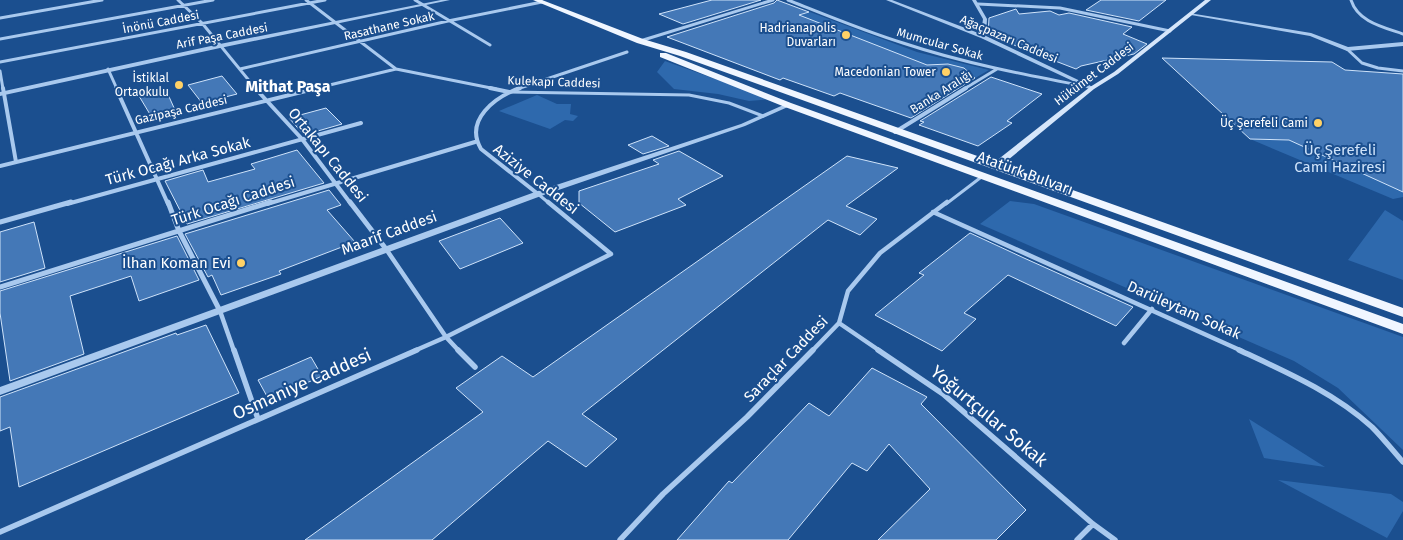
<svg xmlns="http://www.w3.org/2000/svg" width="1403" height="540" font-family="'Fira Sans',sans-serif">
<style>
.green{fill:#2e69ad}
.building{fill:#4478b7;stroke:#cfe3fa}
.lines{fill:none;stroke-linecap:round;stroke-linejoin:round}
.pedestrian-far2{stroke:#a9c9ee;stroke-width:3}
.pedestrian-far1{stroke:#a9c9ee;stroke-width:4.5}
.pedestrian{stroke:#a9c9ee;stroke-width:5.5}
.minor-far2{stroke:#a9c9ee;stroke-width:3}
.minor-far1{stroke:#a9c9ee;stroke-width:4}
.minor{stroke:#a9c9ee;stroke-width:5}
.tertiary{fill:#a9c9ee;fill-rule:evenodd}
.secondary{fill:#d6e6fa;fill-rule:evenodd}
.primary{fill:#f0f6ff;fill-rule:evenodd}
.poi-dot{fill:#ffd166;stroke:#1b4f8f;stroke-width:2}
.labels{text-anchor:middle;stroke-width:4;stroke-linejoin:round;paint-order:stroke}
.far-street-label{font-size:12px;fill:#fff;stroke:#1b4f8f}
.far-poi-label{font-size:12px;fill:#fff;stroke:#1b4f8f;text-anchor:end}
.park-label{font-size:15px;fill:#cfe3fa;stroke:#1b4f8f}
.street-label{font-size:15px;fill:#fff;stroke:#1b4f8f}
.poi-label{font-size:15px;fill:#fff;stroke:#1b4f8f;text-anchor:end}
.far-district-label{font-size:16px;font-weight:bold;fill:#fff;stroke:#1b4f8f}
.near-street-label{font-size:18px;fill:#fff;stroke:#1b4f8f}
</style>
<rect width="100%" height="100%" fill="#1b4f8f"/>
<path class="green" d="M810,12l107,40 72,18 -43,25 -191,-67z
M665,61l106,38 -22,2 -31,-7 -44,-5 -17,-17z
M537,95l20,9h14l-1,10 8,2 -5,5 -8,-1 -15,9 -51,-18z
M1250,139l153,4v54l-10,2z
M1010,201l24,3 369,133v113l-65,-62 -44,-27 -314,-137z
M1385,210l18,11v59l-55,-20z
M1249,419l76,48 -61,-9z
M1278,480l113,14 12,8v9l-16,27z"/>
<path class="building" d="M712,0h49l-78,24 -24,-10z
M777,0l32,12 -10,3 128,50 21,-1 16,4 11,10 -64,40 -71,-25 -6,3 -51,-18 -3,2 -113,-43 107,-34z
M1101,0h65l-27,21 -53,-11z
M1016,9l3,5 31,-3 9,4 10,-2 63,14 -9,7 24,10 -13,10 -53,12 -5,3 -88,-34 1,-17z
M1162,58l170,4 13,8 58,4v118l-114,-52 -39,-1z
M222,76l15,18 -35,9 -14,-18z
M991,77l51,17 -35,27 5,2 -34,23 -59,-21 5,-3 -4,-1z
M166,90l9,20 -24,6 -12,-20z
M326,108l16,16 -38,11 -15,-17z
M652,136l17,10 -26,8 -15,-9z
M297,150l27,33 -137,41 -22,-43 38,-11 5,12 47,-13 -4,-5z
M679,151l44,25 -45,23 8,6 -71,27 -36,-29v-12l80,-27 -6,-4z
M847,156l51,12 -52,38 31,13 -17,16 -32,-15 -246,194 35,25 -31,28 -38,-26 -116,99h-127l178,-128 -27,-24 46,-32 31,21z
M329,190l12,15 -14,5 28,32 -76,29 2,3 -60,21 -9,-20 -4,2 -23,-43z
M500,218l23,25 -63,26 -21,-28z
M34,222l11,46 -45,14v-50z
M970,233l54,25 109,49 -17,19 -108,-51 -44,38 12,6 -34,32 -67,-36 49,-40 -5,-2z
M177,236l22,44 -60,21 -8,-25 -61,20 14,58 -74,27 -10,-68v-22z
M206,325l33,68 -220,94 -9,-60 -10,4v-34l176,-64 1,2z
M311,357l11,19 -53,24 -11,-20z
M872,368l55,29 -6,7 105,106 -30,30h-118l52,-51 -41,-45 -22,27 -15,-8 -64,77h-111l52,-59 3,2 77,-80 20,13z"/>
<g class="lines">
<path class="pedestrian-far2" d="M509,92l180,3 40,8 34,13
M538,194l12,10
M946,204l38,-29"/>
<path class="pedestrian-far1" d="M933,212l309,139
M386,249l60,88 13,14
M220,311l14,40
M839,323l41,28
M1124,343l28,-34
M414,351l32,-14 165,-83 -63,-52
M812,351l27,-28 9,-32 32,-38 67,-51"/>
<path class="pedestrian" d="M234,350l24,69
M458,350l17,17
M878,350l65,44 150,130 22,16
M1239,350c47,22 94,42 133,77 11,11 21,24 31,35
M0,532l417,-182
M620,540l43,-46 84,-77 66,-67
M1077,540l16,-16"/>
<path class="minor-far2" d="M178,0l24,23 54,66
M306,0l90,69 100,20
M415,0l75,45
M788,0c38,15 76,31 115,43 60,20 123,32 186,44
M1351,0c7,22 32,27 52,34
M978,4l82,4 110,23
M0,18l102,-18
M0,39l213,-39
M640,41l133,-41
M1347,49l15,14 16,5 25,3
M0,62l325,-62
M108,69l9,20
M240,69l208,-48 94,-19
M0,71l3,18
M313,89l83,-20
M517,89l110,-37
M964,89l33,-20"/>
<path class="minor-far1" d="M3,88l13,74
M116,88l52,116
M255,88l47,51 49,65
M490,88l19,4
M520,88c-25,9 -56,32 -39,61l57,45
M895,132l71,-44
M0,166l318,-78
M67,204l294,-81
M267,204l208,-62"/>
<path class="minor" d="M168,202l11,29 41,80
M350,202l36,47
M0,222l71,-20
M0,287l271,-85"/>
<path class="tertiary" d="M441,0h9l-230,48 -220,48v-4l220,-48z
M886,0h6l89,34 2,-15 -11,-19h4l11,19 -1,17 109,52 -5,1 -109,-51z
M1189,13l122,20 37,14 55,-5v4l-56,5 -37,-15 -119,-21h-2z
M788,103l3,2 -1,1 -45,20 -204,70 -541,199v-8l535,-195 206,-68z"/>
<path class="secondary" d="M1205,0h6l-93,74 -24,15 -97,80h-6v-4l99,-78 24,-15z"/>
<path class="primary" d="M533,0h9l101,39 43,13 717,256v9l-723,-261 -43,-13z
M660,53h6l125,50 612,221v10l-618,-227 -125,-50z"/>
</g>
<g class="poi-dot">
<circle cx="846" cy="35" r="5"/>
<circle cx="946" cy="72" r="5"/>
<circle cx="179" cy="85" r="5"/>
<circle cx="1318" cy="123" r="5"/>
<circle cx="241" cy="263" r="5"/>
</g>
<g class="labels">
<g class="far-street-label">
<text transform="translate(161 22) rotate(-11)" y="4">İnönü Caddesi</text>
<text transform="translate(389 26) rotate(-13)" y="4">Rasathane Sokak</text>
<text transform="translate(222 36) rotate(-11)" y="4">Arif Paşa Caddesi</text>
<text transform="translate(1009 39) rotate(23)" y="4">Ağaçpazarı Caddesi</text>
<text transform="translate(940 44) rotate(16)" y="4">Mumcular Sokak</text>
<text transform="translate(1094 74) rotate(-37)" y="4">Hükümet Caddesi</text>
<text transform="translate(554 82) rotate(2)" y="4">Kulekapı Caddesi</text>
<text transform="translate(941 92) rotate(-32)" y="4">Banka Aralığı</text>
<text transform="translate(181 110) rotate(-13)" y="4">Gazipaşa Caddesi</text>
</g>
<g class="far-poi-label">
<text x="836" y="32">Hadrianapolis<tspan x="836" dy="14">Duvarları</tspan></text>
<text x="936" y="76">Macedonian Tower</text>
<text x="169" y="82">İstiklal<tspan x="169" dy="14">Ortaokulu</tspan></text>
<text x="1308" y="127">Üç Şerefeli Cami</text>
</g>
<g class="park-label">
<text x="1340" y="155">Üç Şerefeli<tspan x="1340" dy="17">Cami Haziresi</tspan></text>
</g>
<g class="street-label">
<text transform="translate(328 155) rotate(51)" y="5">Ortakapı Caddesi</text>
<text transform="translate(178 161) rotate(-15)" y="5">Türk Ocağı Arka Sokak</text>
<text transform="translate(1025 173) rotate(20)" y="5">Atatürk Bulvarı</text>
<text transform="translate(536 179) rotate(38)" y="5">Aziziye Caddesi</text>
<text transform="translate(233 201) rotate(-18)" y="5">Türk Ocağı Caddesi</text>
<text transform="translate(389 233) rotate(-20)" y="5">Maarif Caddesi</text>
<text transform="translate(1184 310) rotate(24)" y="5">Darüleytam Sokak</text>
<text transform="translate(786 359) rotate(-46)" y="5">Saraçlar Caddesi</text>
</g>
<g class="poi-label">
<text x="231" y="268">İlhan Koman Evi</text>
</g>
<g class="far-district-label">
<text x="288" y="92">Mithat Paşa</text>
</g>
<g class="near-street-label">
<text transform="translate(302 384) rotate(-24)" y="6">Osmaniye Caddesi</text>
<text transform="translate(989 416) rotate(40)" y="6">Yoğurtçular Sokak</text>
</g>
</g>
</svg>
